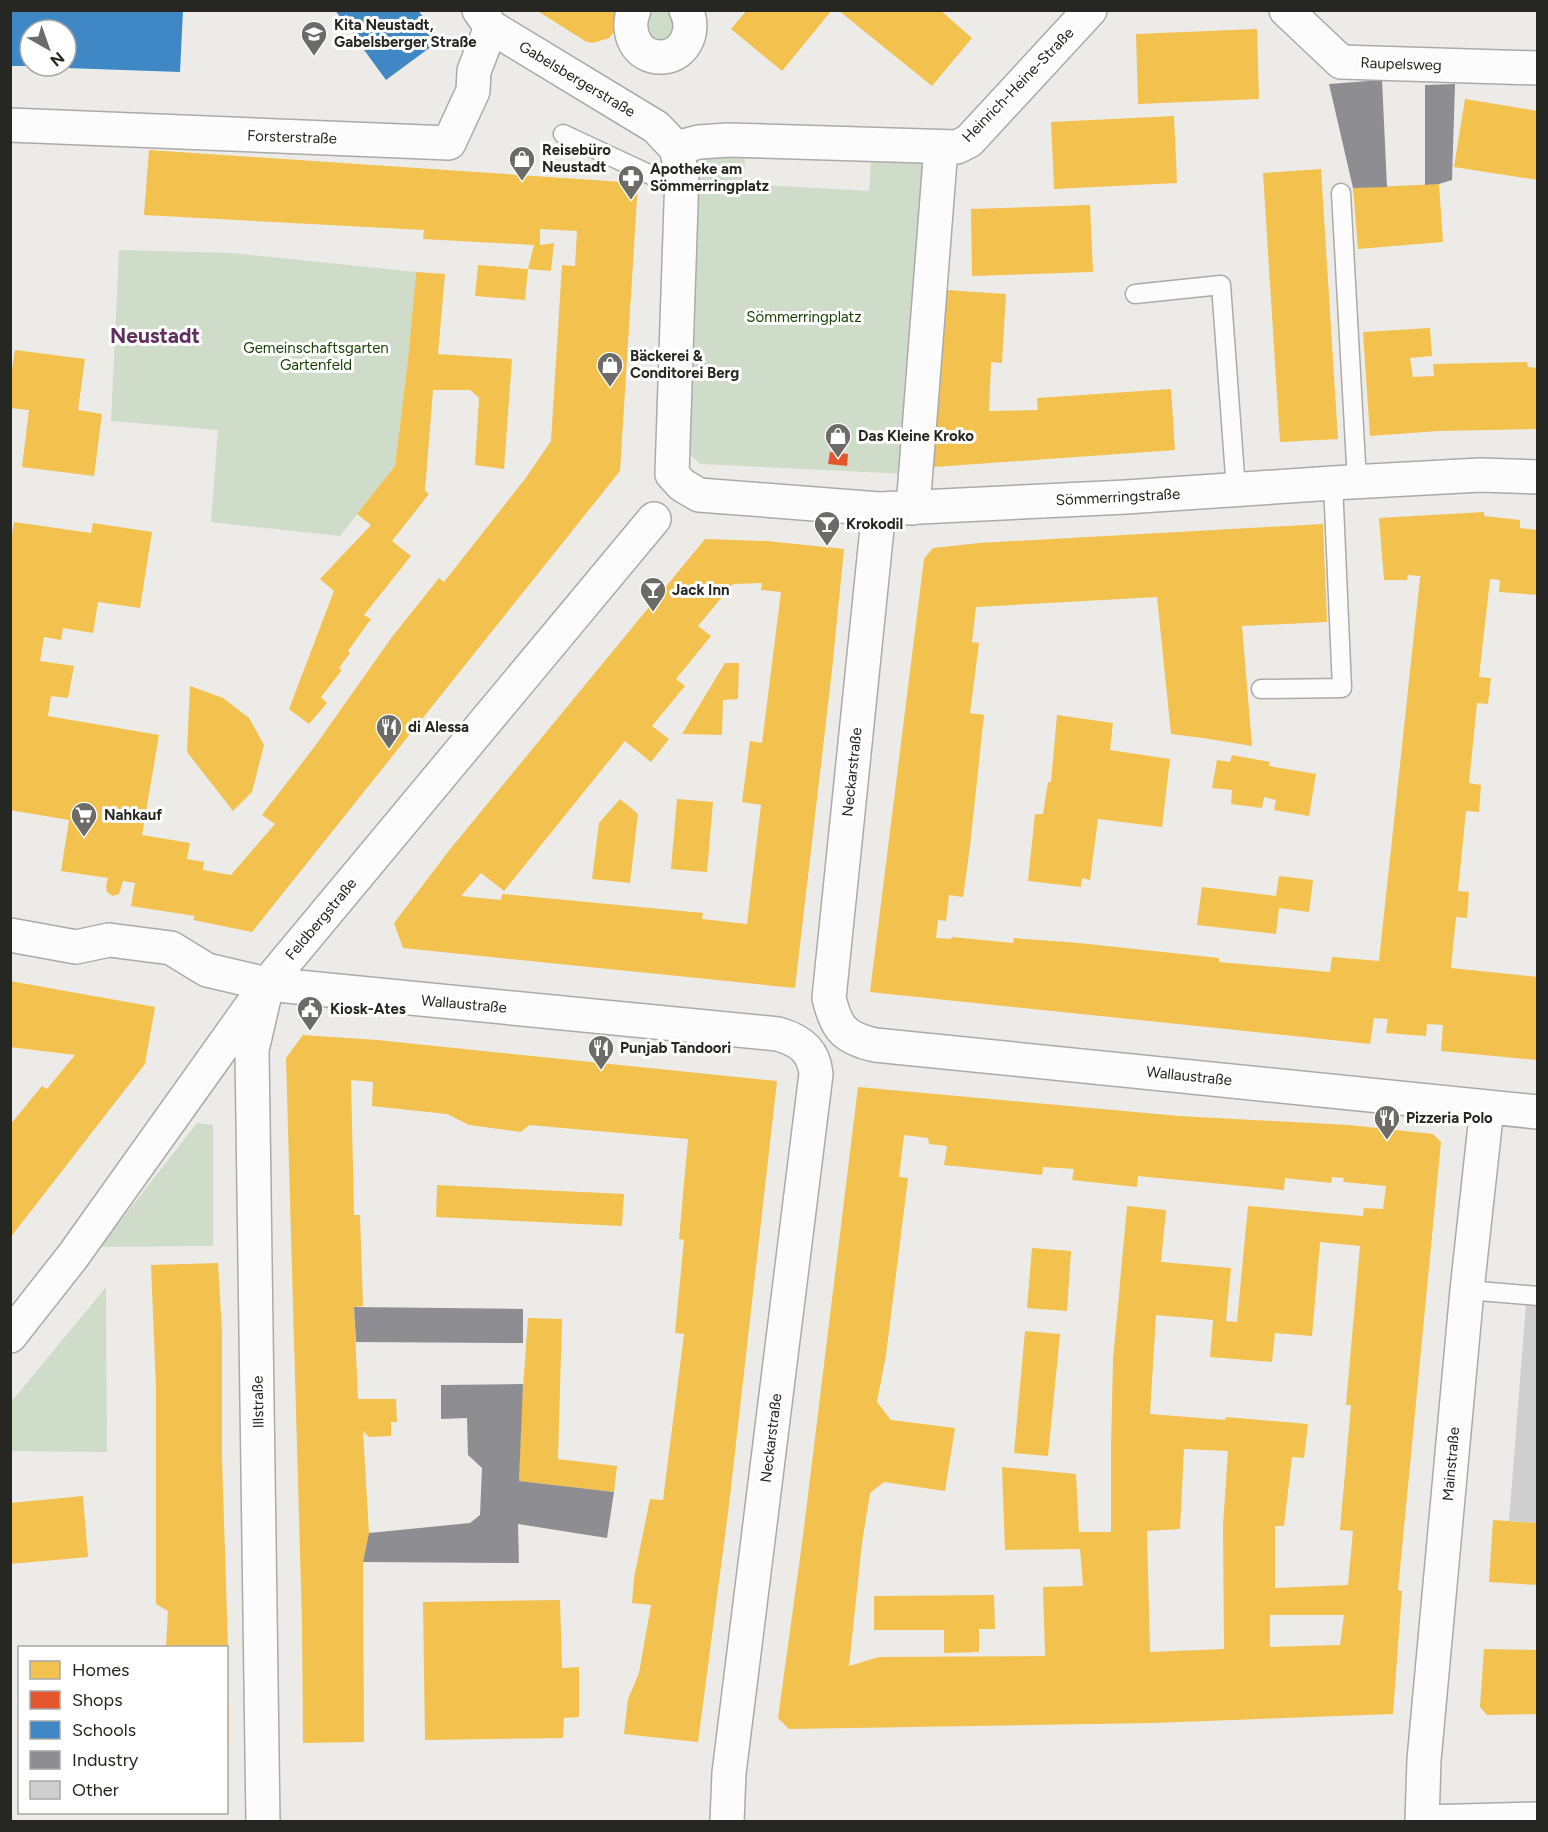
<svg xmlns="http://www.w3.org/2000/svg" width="1548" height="1832" font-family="Figtree,sans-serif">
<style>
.green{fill:#cfdcc9}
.homes{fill:#f2c14e;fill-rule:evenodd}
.shops{fill:#e4572e}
.schools{fill:#3f88c5}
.industry{fill:#8d8d92}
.building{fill:#d0cfcf}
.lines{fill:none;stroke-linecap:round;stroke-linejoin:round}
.service-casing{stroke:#acaaa8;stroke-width:21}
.minor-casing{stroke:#acaaa8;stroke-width:36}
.secondary-casing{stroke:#acaaa8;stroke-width:36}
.service{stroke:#fcfcfc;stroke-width:18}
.minor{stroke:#fcfcfc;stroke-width:33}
.secondary{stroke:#fcfcfc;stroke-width:33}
.labels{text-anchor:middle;stroke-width:6;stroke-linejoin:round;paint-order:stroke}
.poi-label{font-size:15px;font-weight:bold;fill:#262623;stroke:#fff;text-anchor:start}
.street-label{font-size:15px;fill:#262623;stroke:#fff}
.park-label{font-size:15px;fill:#194305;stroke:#fff}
.district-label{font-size:21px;font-weight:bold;fill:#612f5f;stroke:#fff}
</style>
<rect width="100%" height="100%" fill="#edebe8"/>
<path class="green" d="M646,10h28l4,28 -29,7z
M701,153l44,1 -1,30 125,7 2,-30h54l-19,313 -205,-10 -11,-9 -5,-12z
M119,250l113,3 184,19 -7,79 -14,115 -55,70 -129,-14 7,-92 -107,-9z
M197,1123l16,2v121l-113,1z
M106,1287l1,165 -96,-1v-49z"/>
<path class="homes" d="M536,10h87l-9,22 -5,6 -16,5 -8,-2z
M747,10h85l-50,61 -51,-42z
M838,10h102l32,28 -40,48z
M1257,29l2,70 -121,5 -2,-70z
M1465,99l73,12v69l-84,-13z
M1174,116l3,67 -123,6 -3,-67z
M149,150l489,33 -18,288 -368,461 -59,-12 2,-4 -64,-10 4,-23 -12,-2 -4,13 -6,2 -6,-4 -1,-6 2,-8 -47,-7 8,-51 -59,-10v-262l4,-26 77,11 2,-10 59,9 -12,76 -42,-6 -5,31 -30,-5 -2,12 -17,-3 -4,24 34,5 -6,32 -17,-2 -3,20 111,19 -17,100 48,8 -3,16 17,3 -1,8 28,5 44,-51 -13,-9 53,-69 77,-109 47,-59 5,4 81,-103 26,-38 11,-176 13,1 2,-35 -37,-2v16l14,-2 -3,28 -23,-2 6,-24 -111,-6 1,-9 -280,-15z
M1321,169l17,270 -58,3 -17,-269z
M1439,184l4,58 -85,7 -5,-61z
M1090,205l3,67 -121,4 -1,-67z
M478,265l50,4 -3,31 -50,-4z
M416,272l29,2 -7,80 74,5 -8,110 -29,-4 4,-67 -9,-8h-37l-8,101 4,3 -37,47 19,15 -47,59 7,4 -23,32 2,2 -11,15 3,2 -21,27 6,6 -18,21 -20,-15 45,-118 -14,-12 51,-54 -14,-11 38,-48 14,-115z
M946,290l60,4 -4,69 -11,-1 -2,49 49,-1 -1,-12 134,-9 4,61 -241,17z
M1430,328l2,28 -22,2 3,19 21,-1 -1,-12 94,-2 1,5 10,1v61l-100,2 -68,5 -7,-104z
M15,350l70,9 -7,51 24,4 -8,62 -72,-9 7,-57 -19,-2v-27z
M1484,512v4l36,4v8l18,2v65l-39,-3 1,-12 -10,-1 -11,98 12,1 -3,26 -11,-1 -8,80 12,2 -2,27 -13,-1 -8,80 11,1 -2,26 -11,-1 -5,51 87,9v83l-97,-9 2,-26 -16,-1 -1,12 -40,-3 2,-14 -14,-1 -4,26 -500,-52 54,-433 9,-11 46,-5 344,-19 4,98 -85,4 10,120 -49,-8 -32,-4 -14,-137 -181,10 -4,35 7,1 -9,70 14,2 -14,131 -7,51 -14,-2 -3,26 -8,-1 -2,18 15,1 1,-2 61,6 1,-5 65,5 140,15v4l111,10 2,-15 47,4 41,-383 1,-2 -13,-1 -1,5h-23l-5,-62z
M705,539l62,2 77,8 -12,121 -37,318 -392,-40 -9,-25 57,-75zM762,583l-1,7 20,2 -19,151 -12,-2 -8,61 19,3 -14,119 -45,-5 1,-6 -201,-19 -1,6 -40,-4 20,-23 23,18 121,-150 26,21 18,-23 -17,-13 33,-40 -9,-7 35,-43 -13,-10 35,-42z
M725,663h14l-1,36 -15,1 -1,35 -40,-1z
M190,686l33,12 26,20 15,27 -12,47 -19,19 -46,-59z
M1057,715l56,8 -3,27 60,9 -8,68 -64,-8 -8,61 -8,-2 -1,9 -53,-6 7,-67h8l5,-32h3z
M1232,755l38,7 -1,4 47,8 -7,42 -35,-6 2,-10 -12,-3 -2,11 -31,-4 1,-14 -20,-2 5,-28 13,2z
M620,799l18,15 -8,69 -38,-4 7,-56z
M677,799l36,3 -6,70 -36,-3z
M1279,876l34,4 -4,32 -30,-4 -3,26 -79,-9 5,-38 74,9z
M10,981l145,26 -10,57 -135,174v-113l32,-39 5,3 28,-34 -65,-8z
M303,1035l74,5 400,41 -48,424 -31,237 -74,-8 4,-35 11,-26 12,-68 -19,-2 2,-25 16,-79 13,1 21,-166 -9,-1 9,-93 -5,-1 9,-100 -159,-14 -8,7 -52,-7 -22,-11 -75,-8 1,-24 -22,-2 3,135h6l3,91 -9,1 4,92h38l1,23h-6v14l-22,1 -6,-6 6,102 -6,29 1,180 -61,1 -1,-120 -16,-565z
M858,1087l321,29 170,9 84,9 8,8 -43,448 4,1 -9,123 -240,9 -364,6 -11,-11 25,-182zM904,1135l24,3 1,6 18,2 -3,19 98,10 1,-8 31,2 -2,11 65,7 1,-11 146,14 1,-12 46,5 1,-6 12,1 -1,4 43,4 -3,23 -19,-1 -1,8 -115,-10 -11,116 -11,-1 5,-53 -70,-6 5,-52 -39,-4 -14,154 -2,86v86h-32l-3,-58 -74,-7 3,83 75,-1 3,37 -40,1 2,69 -166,1 -30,9 13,-123 8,-50 14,-11 61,9 10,-63 -64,-8 -14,-18 9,-47 22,-177 -9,-1zM1320,1242l40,4 -14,159h5l-11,125 13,1 -5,54 -73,3v-62h9l8,-69 12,1 4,-34 -82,-7 -1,3 -75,-6 6,-99 57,5 -3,37 62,5 3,-29 37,3zM1184,1449l44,2 -5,75 1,123 -74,3 -3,-121 33,-2zM1270,1615h74l-4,30 -70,2z
M437,1185l187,9 -2,32 -186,-9z
M1032,1248l39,3 -4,60 -40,-3z
M218,1263l4,68v127l6,189h-62l2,-36 -12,-7v-216l-5,-123z
M528,1318l34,1 -4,140 59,7 -3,26 -95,-11 2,-65z
M1025,1331l35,3 -12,122 -34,-3z
M83,1496l5,61 -78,7v-61z
M1493,1520l45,3v62l-49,-3z
M994,1595l1,34h-16v23l-35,1v-23h-70v-34z
M560,1600l2,68 17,-1v50l-15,1 -1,20 -138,2 -2,-138z
M1484,1649l54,1v64l-51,1 -7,-8z
M226,1702h3v42h-3z"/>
<path class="shops" d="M830,452l18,2 -1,12 -19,-2z"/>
<path class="schools" d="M10,10h173l-3,62 -114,-4v-38h-36v36h-20z
M335,10h83l22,30 -54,40z"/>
<path class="industry" d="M1382,80l5,107 -34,1 -24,-104z
M1455,84l-3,96 -13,4 -14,1v-100z
M354,1307l169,2v34l-167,-1z
M523,1384l-4,97 95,11 -7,46 -89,-14 1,39 -156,-1 6,-29 101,-10 10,-8 2,-47 -14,-13 -1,-37 -26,1v-34z"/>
<path class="building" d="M1526,1304l12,1v218l-29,-2z"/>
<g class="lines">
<g class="service-casing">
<path id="service" d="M563,134l90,42
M1341,193l16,289
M1135,294l86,-9 15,205
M1261,689l81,-1 -9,-205
M1467,1290l71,6"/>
</g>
<g class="minor-casing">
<path id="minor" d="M479,10l12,17 165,100 20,21
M634,10c-9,21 2,49 29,47 23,-2 33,-28 23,-47
M1286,10l55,52 197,6
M10,125l439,18 24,-52 1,-20 17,-44
M676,148l6,26 -10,300 10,11 17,10 180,14 247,-12 207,-14 147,-8 58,2
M676,148l23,-6 29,-2 229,7 12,-6 121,-131
M913,508l28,-361
M879,509l-50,489c7,30 15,40 46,47l663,67
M10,935l66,12 33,-7 62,8 36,22 60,14 511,50c22,6 36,17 38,40l-87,699 -2,49
M10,1336l63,-80 194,-272 387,-465
M263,1822l-11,-772 12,-52
M1422,1822l2,-62 43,-470 20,-183"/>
</g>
<g class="secondary-casing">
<path id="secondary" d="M1424,1822l114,-3"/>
</g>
<use href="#service" class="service"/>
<use href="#minor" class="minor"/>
<use href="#secondary" class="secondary"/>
</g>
<defs>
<g id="school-pin" transform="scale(1.35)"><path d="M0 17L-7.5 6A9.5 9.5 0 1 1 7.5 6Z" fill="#6c6b68" stroke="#fff"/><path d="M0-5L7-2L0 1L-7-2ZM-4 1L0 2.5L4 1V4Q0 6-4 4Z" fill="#fff"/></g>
<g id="shop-pin" transform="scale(1.35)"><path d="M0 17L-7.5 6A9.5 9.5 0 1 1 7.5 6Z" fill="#6c6b68" stroke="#fff"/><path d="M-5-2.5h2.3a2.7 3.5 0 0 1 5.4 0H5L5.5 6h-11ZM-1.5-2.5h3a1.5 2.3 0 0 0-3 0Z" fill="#fff"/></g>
<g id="pharmacy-pin" transform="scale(1.35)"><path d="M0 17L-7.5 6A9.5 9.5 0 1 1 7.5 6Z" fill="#6c6b68" stroke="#fff"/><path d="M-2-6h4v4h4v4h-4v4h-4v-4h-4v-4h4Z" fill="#fff"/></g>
<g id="bar-pin" transform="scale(1.35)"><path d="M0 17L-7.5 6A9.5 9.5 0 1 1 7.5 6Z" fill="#6c6b68" stroke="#fff"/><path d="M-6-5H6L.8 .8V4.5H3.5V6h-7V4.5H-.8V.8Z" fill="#fff"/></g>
<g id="restaurant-pin" transform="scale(1.35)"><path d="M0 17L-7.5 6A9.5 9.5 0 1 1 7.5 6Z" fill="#6c6b68" stroke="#fff"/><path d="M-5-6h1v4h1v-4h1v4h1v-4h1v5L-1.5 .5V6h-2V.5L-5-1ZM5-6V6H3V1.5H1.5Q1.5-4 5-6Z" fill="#fff"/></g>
<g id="supermarket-pin" transform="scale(1.35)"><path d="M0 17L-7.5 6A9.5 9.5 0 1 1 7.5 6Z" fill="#6c6b68" stroke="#fff"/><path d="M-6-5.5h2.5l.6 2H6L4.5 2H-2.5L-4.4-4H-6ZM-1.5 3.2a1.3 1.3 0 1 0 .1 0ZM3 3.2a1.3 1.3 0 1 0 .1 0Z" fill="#fff"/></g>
<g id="civic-pin" transform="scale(1.35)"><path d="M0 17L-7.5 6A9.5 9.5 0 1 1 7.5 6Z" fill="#6c6b68" stroke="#fff"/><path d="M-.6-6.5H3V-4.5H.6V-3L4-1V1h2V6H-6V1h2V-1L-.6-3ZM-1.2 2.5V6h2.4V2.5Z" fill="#fff"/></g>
</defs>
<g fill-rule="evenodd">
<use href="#school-pin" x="314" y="34"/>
<use href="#shop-pin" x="522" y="159"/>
<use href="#pharmacy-pin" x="631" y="178"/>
<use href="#shop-pin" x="610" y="365"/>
<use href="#shop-pin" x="838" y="436"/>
<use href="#bar-pin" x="827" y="524"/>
<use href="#bar-pin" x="653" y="590"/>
<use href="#restaurant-pin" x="389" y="727"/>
<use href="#supermarket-pin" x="84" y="815"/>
<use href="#civic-pin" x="310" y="1009"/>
<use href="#restaurant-pin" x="601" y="1048"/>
<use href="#restaurant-pin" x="1387" y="1118"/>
</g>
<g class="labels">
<g class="poi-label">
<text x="334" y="30">Kita Neustadt,<tspan x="334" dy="17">Gabelsberger Straße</tspan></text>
<text x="542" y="155">Reisebüro<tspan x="542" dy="17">Neustadt</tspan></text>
<text x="650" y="174">Apotheke am<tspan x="650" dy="17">Sömmerringplatz</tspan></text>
<text x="630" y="361">Bäckerei &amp;<tspan x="630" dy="17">Conditorei Berg</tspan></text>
<text x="858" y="441">Das Kleine Kroko</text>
<text x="846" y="529">Krokodil</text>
<text x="672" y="595">Jack Inn</text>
<text x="408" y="732">di Alessa</text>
<text x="104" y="820">Nahkauf</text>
<text x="330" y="1014">Kiosk-Ates</text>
<text x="620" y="1053">Punjab Tandoori</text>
<text x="1406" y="1123">Pizzeria Polo</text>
</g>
<g class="street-label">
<text transform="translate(1401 64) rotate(2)" y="5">Raupelsweg</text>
<text transform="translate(577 79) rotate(31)" y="5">Gabelsbergerstraße</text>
<text transform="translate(1018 85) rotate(-46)" y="5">Heinrich-Heine-Straße</text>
<text transform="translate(292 137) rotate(2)" y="5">Forsterstraße</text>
<text transform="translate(1118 497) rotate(-3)" y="5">Sömmerringstraße</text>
<text transform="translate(852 772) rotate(-84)" y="5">Neckarstraße</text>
<text transform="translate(321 919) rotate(-50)" y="5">Feldbergstraße</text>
<text transform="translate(464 1004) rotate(5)" y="5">Wallaustraße</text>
<text transform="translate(1189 1076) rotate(6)" y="5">Wallaustraße</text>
<text transform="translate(258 1402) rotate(-91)" y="5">Illstraße</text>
<text transform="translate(771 1438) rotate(-83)" y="5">Neckarstraße</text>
<text transform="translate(1451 1464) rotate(-85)" y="5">Mainstraße</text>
</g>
<g class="park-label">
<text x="804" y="322">Sömmerringplatz</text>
<text x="316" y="353">Gemeinschaftsgarten<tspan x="316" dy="17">Gartenfeld</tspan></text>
</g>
<g class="district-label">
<text x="155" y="343">Neustadt</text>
</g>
</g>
<rect width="1548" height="1832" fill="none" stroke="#262623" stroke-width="24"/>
<rect x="18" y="1646" width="210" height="168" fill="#ffffff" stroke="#a8a8a7" stroke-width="1.5"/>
<rect x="30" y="1661" width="30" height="18" fill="#f2c14e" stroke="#a8a8a7" stroke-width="1.5"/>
<text x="72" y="1676" font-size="18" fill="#262623">Homes</text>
<rect x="30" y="1691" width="30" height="18" fill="#e4572e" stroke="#a8a8a7" stroke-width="1.5"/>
<text x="72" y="1706" font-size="18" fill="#262623">Shops</text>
<rect x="30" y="1721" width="30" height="18" fill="#3f88c5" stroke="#a8a8a7" stroke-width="1.5"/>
<text x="72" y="1736" font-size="18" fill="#262623">Schools</text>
<rect x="30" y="1751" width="30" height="18" fill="#8d8d92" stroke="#a8a8a7" stroke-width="1.5"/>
<text x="72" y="1766" font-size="18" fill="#262623">Industry</text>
<rect x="30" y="1781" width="30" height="18" fill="#d0cfcf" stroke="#a8a8a7" stroke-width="1.5"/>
<text x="72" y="1796" font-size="18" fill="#262623">Other</text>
<g transform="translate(48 48) rotate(140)"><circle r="28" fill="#ffffff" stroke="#a8a8a7" stroke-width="1.5"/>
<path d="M0-4.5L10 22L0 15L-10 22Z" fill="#6c6b68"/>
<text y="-9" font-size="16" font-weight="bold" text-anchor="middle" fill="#262623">N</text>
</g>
</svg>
